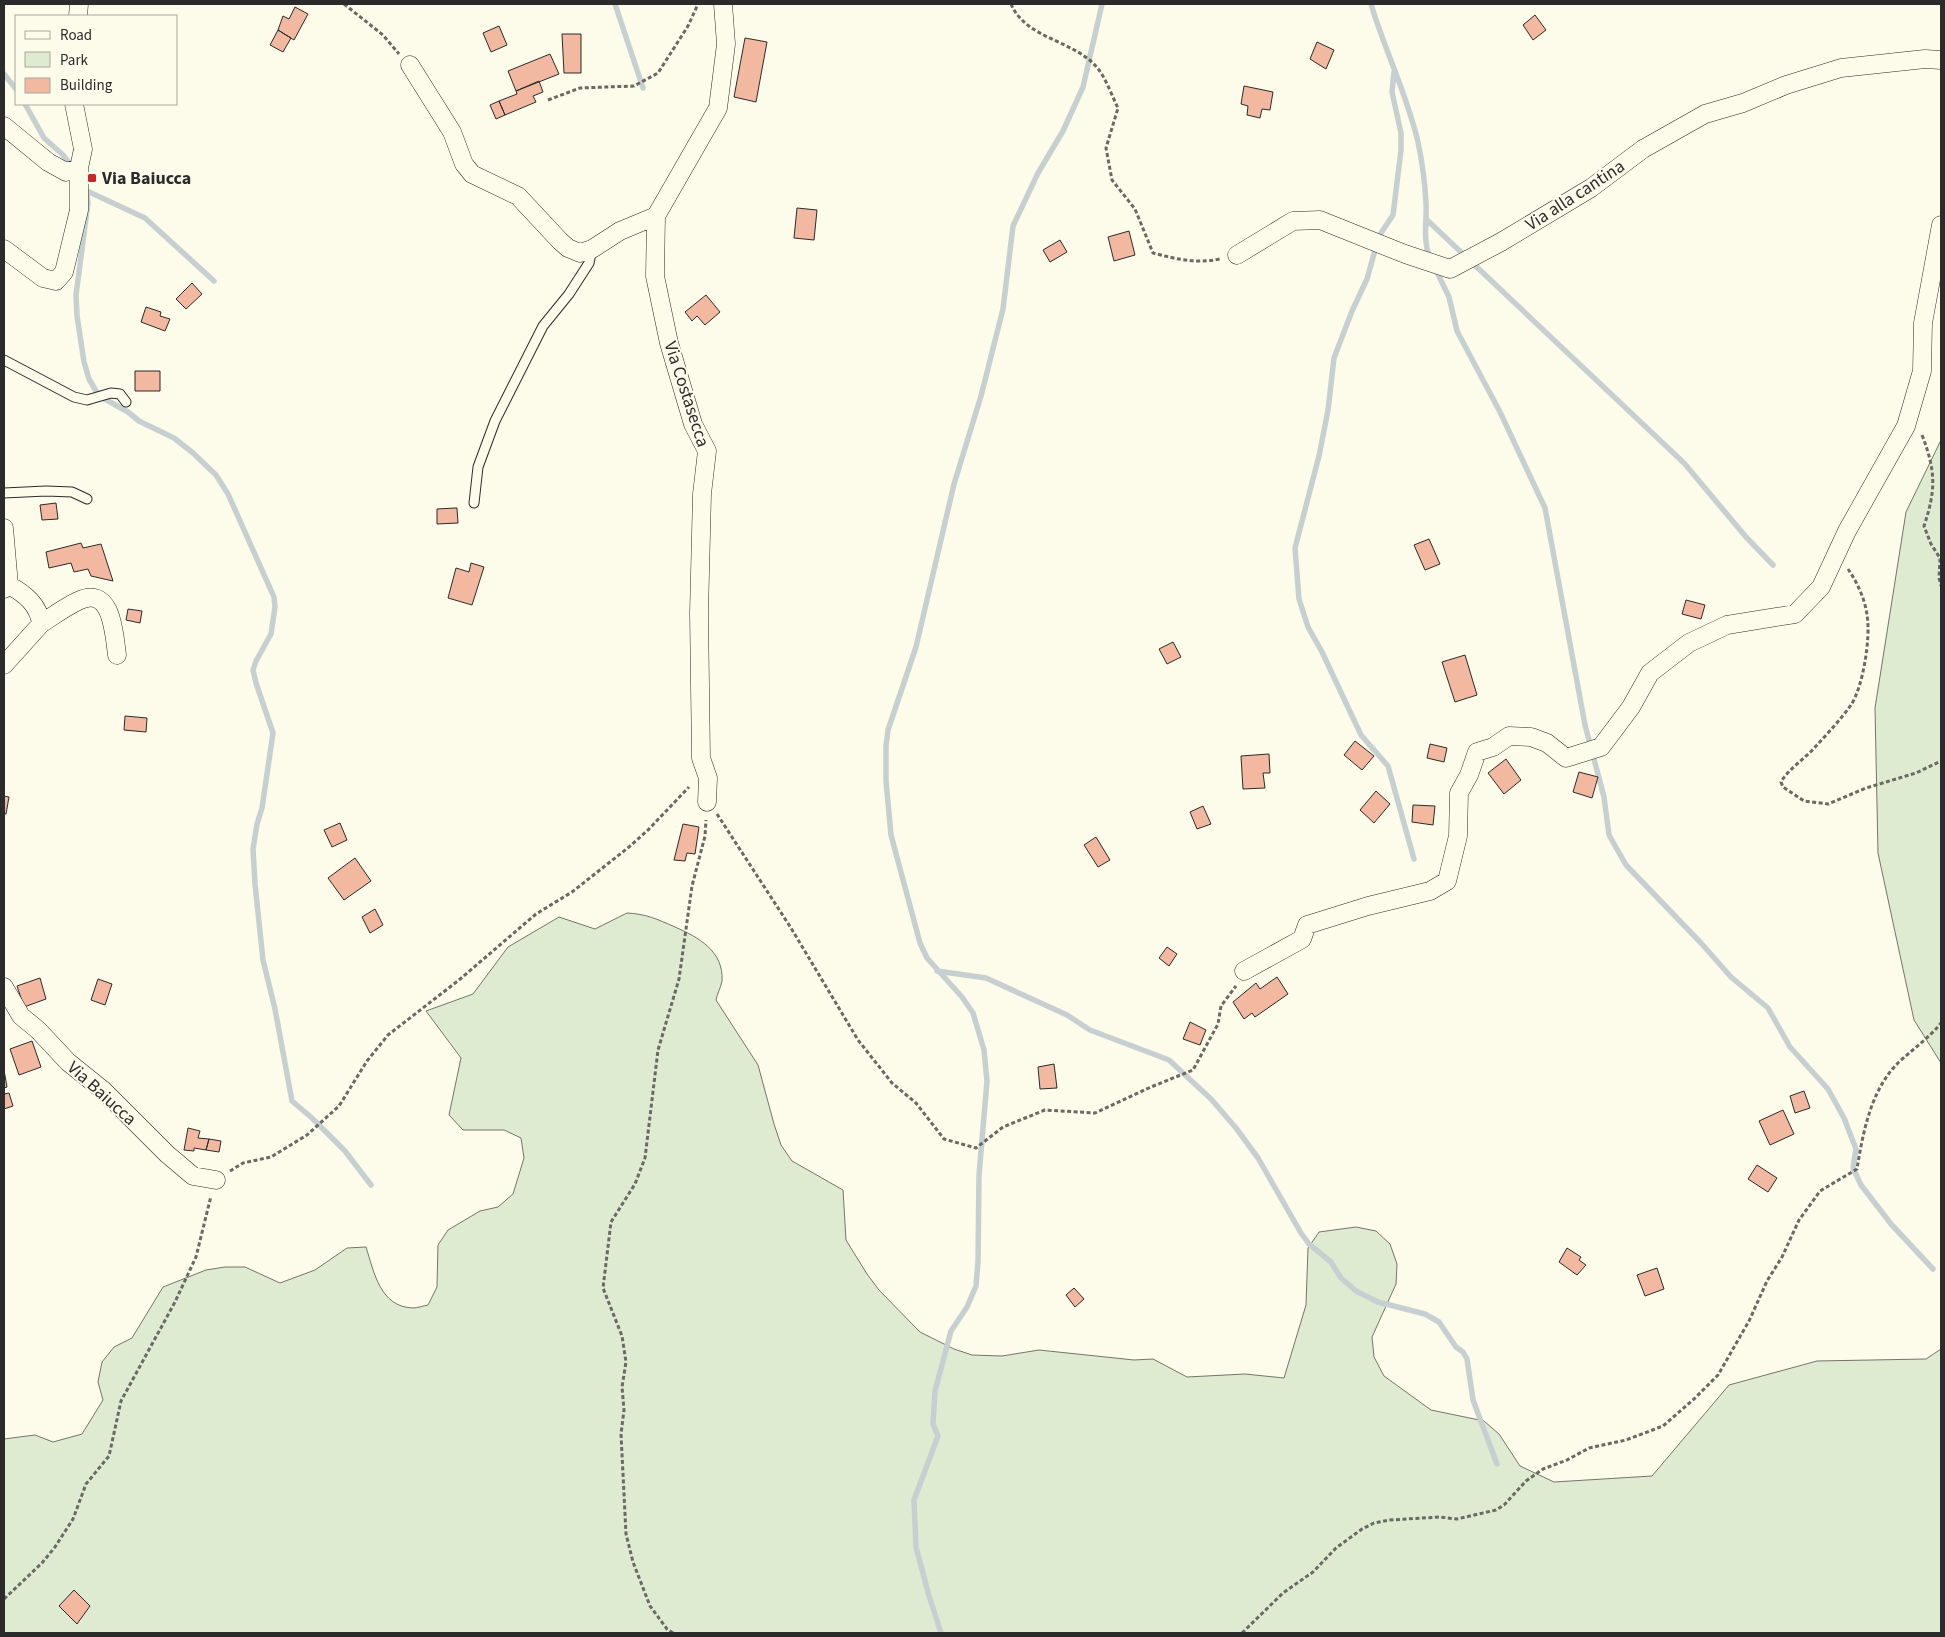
<svg xmlns="http://www.w3.org/2000/svg" width="1945" height="1637" font-family="'Source Sans 3',sans-serif">
<style>
.green{fill:#deebd1;stroke:#74746e}
.lines{fill:none;stroke-linecap:round;stroke-linejoin:round}
.stream{stroke:#c7d0d0;stroke-width:5.5}
.building{fill:#f2b8a0;stroke:#2b2b2b}
.service-casing{stroke:#2b2b2b;stroke-width:11}
.minor-casing{stroke:#2b2b2b;stroke-width:19}
.path{stroke:#6a6964;stroke-width:3;stroke-dasharray:4 2.5;stroke-linecap:butt}
.service{stroke:#fdfbea;stroke-width:9}
.minor{stroke:#fdfbea;stroke-width:18}
.poi-dot{fill:#c62828;stroke:#fdfbea;stroke-width:2}
.labels{text-anchor:middle;stroke-width:4;stroke-linejoin:round;paint-order:stroke}
.poi-label{font-size:18px;font-weight:bold;fill:#2b2b2b;stroke:#fdfbea;text-anchor:start}
.street-label{font-size:18px;fill:#2b2b2b;stroke:#fdfbea}
</style>
<rect width="100%" height="100%" fill="#fdfbea"/>
<path class="green" d="M1941,440v623l-27,-43 -36,-167 -3,-145 31,-196z
M627,913c19,1 30,6 48,14 23,10 49,24 47,54 -1,6 -5,13 -6,19l42,65 16,59 7,21 11,16 51,29 3,50 21,34 12,16 41,42 34,17 18,6 30,1 37,-6 95,10 19,-1 34,18 58,-3 39,4 22,-73 2,-57 11,-16 37,-5 20,4 14,13 7,20 -1,20 -24,53 2,20 10,19 47,34 53,11 15,13 21,32 34,16 98,-6 77,-91 88,-24 109,-2 15,-10v284h-1937v-194l31,-4 18,7 29,-8 21,-34 -5,-18 4,-20 12,-15 18,-9 31,-51 43,-17 19,-3h20l35,16 35,-13 32,-22 19,-1c8,25 14,60 47,61 4,0 10,-2 15,-3l9,-18 1,-42 10,-15 32,-19 18,-4 15,-13 11,-36 -3,-20 -17,-8h-41l-14,-15 12,-57 -35,-47 47,-17 35,-47 51,-30 36,12z"/>
<g class="lines">
<path class="stream" d="M615,4l28,84
M1371,4c14,47 36,90 47,138 4,19 7,41 8,61 1,19 -4,39 5,57
M1394,72l-2,20 9,41v17l-8,65 -14,21 -12,43 -15,32 -18,47 -6,52 -9,46 -24,92 4,51 9,28 14,25 39,83 27,31 26,93
M4,74l12,15
M25,104l19,34 19,17 10,13
M87,191l58,27 69,63
M87,195l1,8 -12,92 1,21 7,46 5,17 7,12 7,7 25,14 11,9 35,17 19,15 23,22 12,19 46,103 1,10 -4,27 -15,27 -3,9 3,13 17,50 -11,75 -5,16 -4,25 2,35 8,76 12,49 17,92 20,17 33,33 26,34
M1426,219l258,244 62,74 27,28
M1435,268l14,29 8,34 43,81 45,96 40,217 19,72 5,38 17,30 75,78 30,34 37,31 22,39 38,42 16,29 12,31 -3,19 8,17 30,39 42,45
M937,971l49,7 81,37 23,15 79,30 42,39 25,29 22,30 43,75 8,11 22,18 10,16 15,13 22,11 47,12 14,8 17,25 7,5 4,7 6,41 24,64
M941,1633l-12,-37 -13,-49 -2,-47 24,-64 -5,-12 2,-33 16,-60 16,-24 9,-21 2,-24 1,-87 8,-94 -3,-31 -11,-37 -11,-16 -35,-39 -7,-15 -29,-108 -5,-54v-35l2,-16 28,-83 38,-163 27,-88 22,-87 10,-83 25,-53 25,-42 20,-44 19,-83"/>
</g>
<path class="building" d="M295,7l13,7 -14,26 -16,-10 5,-14 6,3z
M1535,15l11,15 -13,10 -10,-15z
M499,26l8,19 -16,7 -8,-19z
M278,30l13,8 -8,14 -13,-7z
M562,34h19v39h-17z
M745,38l22,4 -11,60 -22,-5z
M1317,42l17,8 -8,19 -16,-10z
M550,54l9,20 -43,17 -8,-20z
M539,81l4,11 -10,4 3,6 -31,13 -6,-14 18,-7 -1,-3z
M1244,86l29,6 -3,18 -8,-1 -2,9 -13,-3 1,-9 -7,-2z
M499,101l6,14 -9,4 -6,-14z
M797,208l20,2 -3,30 -20,-2z
M1129,231l6,24 -21,6 -6,-24z
M1060,240l7,12 -17,10 -7,-12z
M192,283l10,11 -16,15 -10,-10z
M706,295l14,17 -15,13 -8,-9 -5,5 -7,-9z
M146,307l15,5 -1,4 10,3 -5,12 -24,-9z
M135,371h25v20h-25z
M56,503l2,16 -16,1 -2,-15z
M455,508h2l1,15 -21,1v-15z
M1429,539l11,25 -15,6 -11,-25z
M81,543l2,5 18,-4 12,37 -22,-5 -3,-7 -14,3 -3,-9 -22,5 -3,-16z
M471,563l13,4 -12,38 -24,-7 8,-30 13,4z
M1686,600l19,5 -4,14 -19,-5z
M128,609l14,2 -2,12 -14,-3z
M1173,642l8,15 -14,7 -8,-15z
M1465,655l12,40 -22,7 -13,-40z
M125,716l22,2 -1,14 -22,-2z
M1355,741l19,15 -12,14 -18,-15z
M1430,744l17,4 -3,14 -17,-4z
M1269,754l1,19h-7l2,15 -22,1 -2,-33z
M1506,759l15,21 -17,14 -16,-21z
M1579,772l19,5 -6,21 -19,-6z
M1376,791l14,13 -16,19 -14,-13z
M4,796l5,1 -3,17h-2z
M1413,805l22,1 -2,19 -21,-3z
M1203,806l8,18 -14,5 -7,-17z
M340,823l7,17 -15,7 -8,-17z
M683,824l16,3 -4,27 -8,-1 -2,8 -11,-1z
M1096,837l14,23 -12,7 -14,-22z
M355,858l16,23 -27,19 -16,-22z
M375,909l8,16 -13,8 -8,-16z
M1167,947l10,7 -8,12 -10,-8z
M1277,977l11,17 -33,23 -3,-4 -8,6 -11,-17 23,-19 4,6z
M40,978l6,21 -22,8 -7,-21z
M98,979l14,5 -7,21 -14,-5z
M1190,1022l16,8 -6,15 -17,-6z
M32,1041l9,26 -22,8 -9,-26z
M1054,1064l3,24 -17,1 -2,-22z
M4,1070l3,17 -3,1z
M1804,1091l6,17 -15,5 -5,-17z
M9,1093l4,13 -9,3v-15z
M1783,1110l11,24 -24,11 -11,-24z
M188,1128l12,3 -2,7 11,1 -3,11 -12,-2v3l-10,-1z
M209,1139l12,2 -2,11 -13,-2z
M1757,1165l20,13 -9,14 -20,-13z
M1567,1248l14,9 -2,3 7,5 -9,10 -18,-13z
M1657,1268l7,21 -19,7 -8,-21z
M1074,1288l10,11 -9,8 -9,-12z
M74,1590l16,16 -13,18 -18,-18z"/>
<g class="lines">
<g class="service-casing">
<path id="service" d="M4,360l70,37 13,3 24,-7 9,1 6,8
M4,493l42,-2 26,1 15,7
M474,503l4,-36 17,-46 48,-95 26,-32 20,-31 3,-14"/>
</g>
<g class="minor-casing">
<path id="minor" d="M78,16l1,-12
M410,65l42,67 12,32 8,10 46,22 42,45 8,7 12,5 12,-4 28,-18 36,-15
M4,126l44,36 18,10 13,-4
M4,249l39,29 13,3 8,-9 15,-62v-42l4,-19 -9,-45
M1237,255l56,-34 27,-1 85,34 45,15 51,-27 90,-54 52,-39 62,-35 38,-11 43,-18 55,-17 84,-9 16,1
M4,528l5,57 -5,4
M41,624c12,-8 24,-17 37,-23 34,-17 36,32 39,54
M4,665l37,-41c-2,-19 -16,-30 -32,-39
M707,802l1,-24 -7,-20 -2,-145 3,-119 5,-43 -14,-27 -24,-81 -14,-67 1,-60 62,-108 8,-64 -3,-40
M1244,971l58,-32 5,-14 61,-19 62,-15 17,-10 11,-45 1,-43 10,-18 8,-23 16,-5 16,-11 22,1 16,6 19,15 35,-11 30,-40 19,-34 39,-30 38,-18 68,-11 26,-27 26,-56 59,-105 16,-55 1,-48 18,-98
M4,987l17,29 17,14 30,32 36,29 63,63 26,22 23,4"/>
</g>
<path class="path" d="M344,4l39,31 16,19
M1011,4c15,36 66,36 88,66 8,11 13,26 19,38l-12,40 6,32 23,29 18,44c23,6 43,11 67,6
M548,100l32,-12 54,-2 24,-13 30,-47 10,-22
M1922,435c14,36 14,55 2,91l7,18 9,14 -1,20 2,8
M1848,569c9,13 17,30 19,46 4,22 -4,72 -16,90 -10,14 -23,28 -35,41 -11,13 -27,22 -35,36l2,5 21,14 24,3 38,-16 50,-15 25,-12
M717,814l74,114 67,112 34,43 24,20 28,36 32,9 27,-21 42,-17 50,3 56,-26 42,-17 25,-46 3,-18 15,-20
M230,1171l13,-8 28,-6 36,-22 32,-29 28,-45 21,-26 71,-55 77,-66 36,-22 57,-45 19,-17 41,-43
M4,1599l38,-36 13,-16 18,-28 13,-35 23,-28 12,-55 54,-99 21,-45 15,-61
M673,1633l-6,-4 -17,-23 -17,-44 -7,-28 -5,-100 3,-24 -2,-23 4,-25 -4,-26 -19,-48 8,-66 24,-38 10,-26 13,-108 21,-71 13,-93 13,-50 1,-16
M1242,1633l41,-40 30,-21 23,-24 26,-19 12,-6 16,-3 50,-3 17,2 39,-9 8,-5 22,-24 17,-12 24,-9 22,-12 37,-8 37,-14 31,-27 24,-24 31,-54 18,-40 15,-24 17,-37 21,-29 37,-22c6,-37 14,-80 42,-107 14,-13 30,-24 42,-39"/>
<use href="#service" class="service"/>
<use href="#minor" class="minor"/>
</g>
<rect class="poi-dot" x="87" y="173" width="10" height="10" rx="2.5"/>
<g class="labels">
<g class="poi-label">
<text x="102" y="184">Via Baiucca</text>
</g>
<g class="street-label">
<text transform="translate(1575 195) rotate(-33)" y="6">Via alla cantina</text>
<text transform="translate(687 394) rotate(72)" y="6">Via Costasecca</text>
<text transform="translate(102 1093) rotate(42)" y="6">Via Baiucca</text>
</g>
</g>
<rect width="1945" height="1637" fill="none" stroke="#2b2b2b" stroke-width="10"/>
<rect x="15" y="15" width="162" height="90" fill="#fdfbea" stroke="#a9a89e"/>
<rect x="25" y="31" width="25" height="8" fill="#fdfbea" stroke="#a9a89e"/>
<text x="60" y="40" font-size="15" fill="#2b2b2b">Road</text>
<rect x="25" y="52" width="25" height="15" fill="#deebd1" stroke="#a9a89e"/>
<text x="60" y="65" font-size="15" fill="#2b2b2b">Park</text>
<rect x="25" y="78" width="25" height="15" fill="#f2b8a0" stroke="#a9a89e"/>
<text x="60" y="90" font-size="15" fill="#2b2b2b">Building</text>
</svg>
